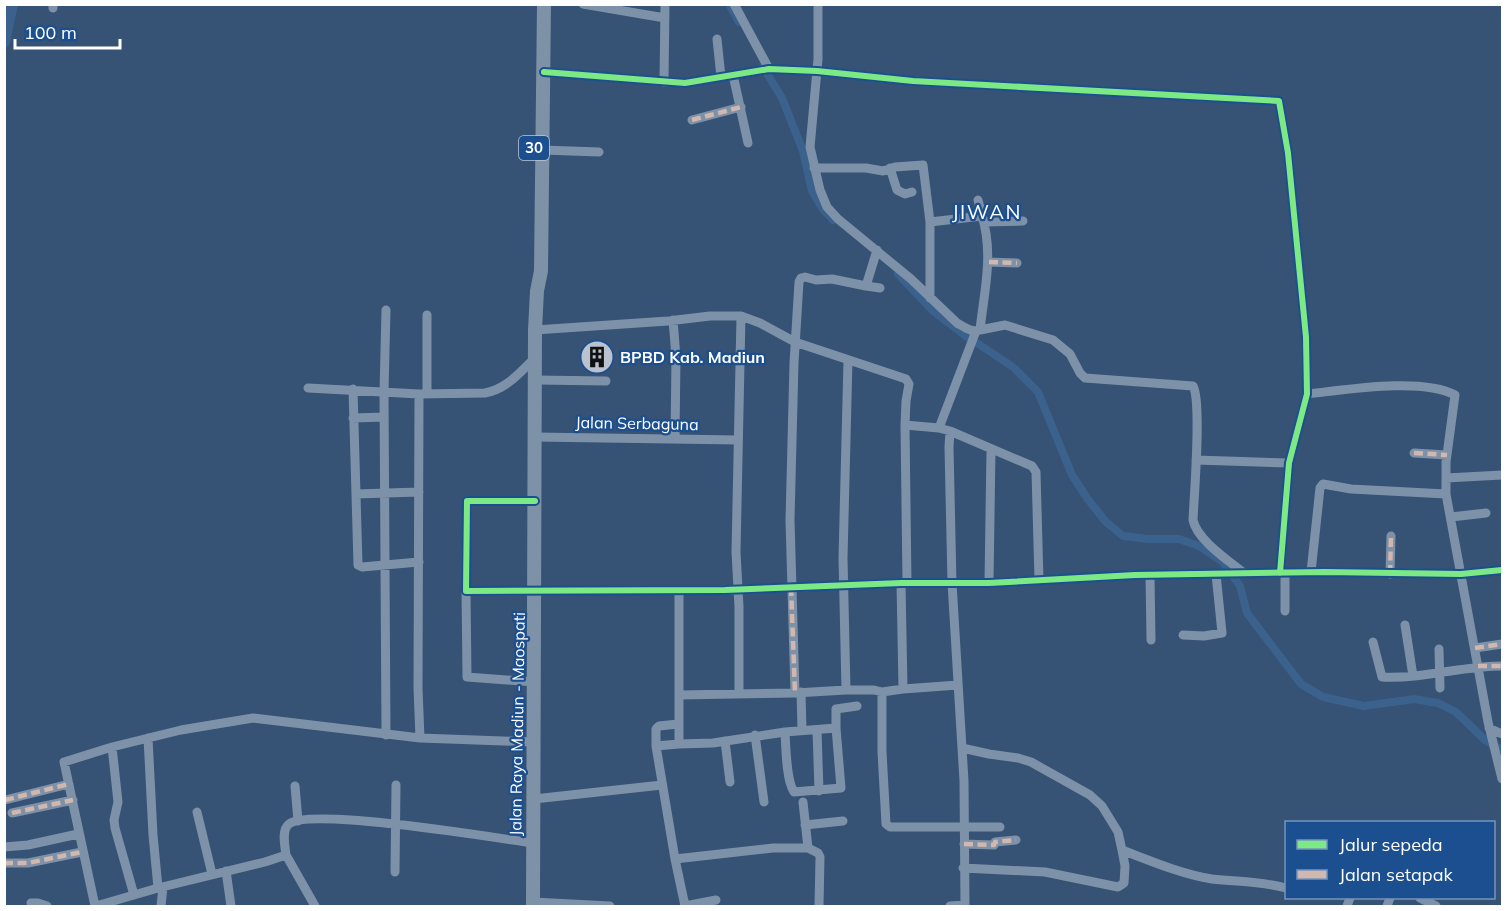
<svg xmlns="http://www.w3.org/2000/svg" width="1507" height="911" font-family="Mulish,sans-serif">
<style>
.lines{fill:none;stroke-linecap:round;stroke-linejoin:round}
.canal{stroke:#3b618d;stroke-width:8}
.river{stroke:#3b618d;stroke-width:12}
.minor{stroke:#7d92a8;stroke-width:9}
.highway{stroke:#7e92a7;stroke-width:14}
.quiet{stroke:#d1b7ad;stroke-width:4.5;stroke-dasharray:9 4.5;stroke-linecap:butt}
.cycleway-casing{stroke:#1b4f8f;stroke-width:10}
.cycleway{stroke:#7ce984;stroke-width:6}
.labels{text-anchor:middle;stroke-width:4.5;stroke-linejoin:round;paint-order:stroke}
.shield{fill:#1b4f8f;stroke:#bbcadd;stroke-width:1.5}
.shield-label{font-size:15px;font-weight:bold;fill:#fff}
.poi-label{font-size:16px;font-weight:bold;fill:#fff;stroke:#1b4f8f;text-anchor:start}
.street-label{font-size:16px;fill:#fff;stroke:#1b4f8f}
.quarter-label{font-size:20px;letter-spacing:1.5px;fill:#fff;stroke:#1b4f8f}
</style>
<rect width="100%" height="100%" fill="#365274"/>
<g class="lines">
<path class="canal" d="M729,4l10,18
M763,67l19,31 21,53 9,40 10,17 11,12
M898,274l35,37 37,28
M977,343l36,24 25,25 34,83 15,23 18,23 18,15 25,3h31l20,7 24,16 17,24 7,27 54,71 22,13 41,9 50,-7 24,4 18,9 29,28 17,10"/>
<path class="river" d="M4,42l8,-38"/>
<path class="minor" d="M583,4l82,14
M734,4l35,65
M818,4v55l-8,88 10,43 7,17 11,12 73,60 46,44c7,4 15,10 23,7 4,-38 14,-76 2,-114
M53,8v-4
M717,39l4,38
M544,72l141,11 84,-14 48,2 96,10 366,20 9,52 18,184 1,57 -18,69 -9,110
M733,75l15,68
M664,82l1,-78
M692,120l49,-13
M542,150l57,2
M814,168h52l17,3 12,-4 28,-2 7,57v76
M890,168l7,22 8,4 7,-2
M930,222l52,-6 -4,-16
M984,222l39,-1
M989,262l28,1
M866,286l14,2
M386,310l-2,82 2,343
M673,320l3,37 -1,81
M535,330l133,-9 42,-5h31l19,7 35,19 111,37 3,5 -3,17 -1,24 2,158
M980,330l25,-5 48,15 17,14 10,19 5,5 108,8c9,16 1,110 0,134 4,20 35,40 51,53
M536,380l70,1
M308,388l111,6 66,-1c22,-4 35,-21 50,-35
M353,389l5,176 4,2 57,-5
M427,393v-78
M419,394l-1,294 2,50
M1307,394c38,-4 115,-17 148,1l-9,67v32l42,228 14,57
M353,418l31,-1
M905,425l34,3 11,3 82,35 4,6 3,108
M939,428l37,-97
M950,431l-1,16 3,136 10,165 27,6 29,4 13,4 59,33 12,11 16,26 4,18c29,11 59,24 90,29 26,3 49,2 74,9
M535,437l203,3
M1414,453l33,2
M1196,460l93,3
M1446,478l56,-3
M356,494l63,-2
M535,501h-68l-1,90 259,-1 176,-7h88l146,-8 190,-3 136,2 41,-4
M1451,517l35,-4
M1311,572l9,-84 3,-4 28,5 95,5
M1390,574l1,-38
M1150,575l1,65
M901,583l2,106
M989,583l2,-134
M466,591l1,86 67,5
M1285,611v-38
M1405,625l8,51
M1183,635l21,1 18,-3 -6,-59
M1373,642l9,35c41,2 80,-11 120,-11
M1475,648l27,-4
M1439,649l1,39
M846,690l-3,-132 5,-198
M801,692l1,38
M882,692v60l4,72 4,3h110
M795,693l-5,-173 4,-157 5,-81 2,-4 4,-1 11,3 16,-1 34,7 11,-36
M739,694v-87l-3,-55 5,-236
M679,695v-105
M678,724l-19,2 -3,3v17l19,113 10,47
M836,728l5,60 -47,4c-8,-12 -8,-44 -9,-60l-72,11 -34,1v-49l116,-2 51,-3h28l8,2 21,-3 55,-4
M1489,728l13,6
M817,730l2,61
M785,732l51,-4v-19l21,-3
M755,735l9,67
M148,738l5,97 5,53
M725,741l5,41
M656,746l23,-2
M112,747l6,55 -4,18 1,8 19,67
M962,748l2,33 1,125
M295,786l3,35
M534,799l128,-14
M5,800l64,-16
M803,802l5,46 10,5 2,4 -1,49
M197,812l15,62
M12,813l61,-13
M805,825l38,-4
M964,844l30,1 1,-3 21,-2
M4,847l24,-2 50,-11
M286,855l29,51
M675,859l98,-11h35
M4,863h24l54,-11
M963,868l82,4 73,15 6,-4 1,-17 -3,-16
M226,871l5,35
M395,872l1,-87
M1420,898l16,8
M533,902l77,4
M31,903h7l9,3
M95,906l-31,-144 48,-15 69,-17 72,-12 167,20 113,4
M96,906l62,-18 107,-26 21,-7c-1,-9 -5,-25 3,-31 22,-17 207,14 243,19
M161,906l2,-19
M685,906l31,-6
M950,906l15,-1
M1347,906l3,-8
M1387,906l3,-8"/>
<path class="highway" d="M533,906l2,-576 2,-39 4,-20 3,-267"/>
<path class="quiet" d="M692,120l49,-13
M989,262l28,1
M1414,453l33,2
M1390,574l1,-38
M791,587l4,106
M1475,648l27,-4
M1478,666h24
M5,800l64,-16
M12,813l61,-13
M964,844l30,1 1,-3 21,-2
M4,863h24l54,-11"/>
<g class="cycleway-casing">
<path id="cycleway" d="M544,72l141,11 84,-14 48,2 96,10 366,20 9,52 18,184 1,57 -18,69 -9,110
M535,501h-68l-1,90 259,-1 176,-7h88l146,-8 190,-3 136,2 41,-4"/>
</g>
<use href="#cycleway" class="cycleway"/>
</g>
<defs>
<g id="building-disc" transform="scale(1.725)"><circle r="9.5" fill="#b9c2ce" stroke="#1b4f8f"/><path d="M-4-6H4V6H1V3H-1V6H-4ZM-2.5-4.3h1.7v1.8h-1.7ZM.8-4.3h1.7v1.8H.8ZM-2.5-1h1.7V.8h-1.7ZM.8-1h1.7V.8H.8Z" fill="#111"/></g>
</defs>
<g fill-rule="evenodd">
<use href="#building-disc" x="597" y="357"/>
</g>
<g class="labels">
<rect class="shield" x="519" y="136" width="30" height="24" rx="4.5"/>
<g class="shield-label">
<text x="534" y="153">30</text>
</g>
<g class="poi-label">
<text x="620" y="363">BPBD Kab. Madiun</text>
</g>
<g class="street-label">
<text transform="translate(637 423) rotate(1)" y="6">Jalan Serbaguna</text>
<text transform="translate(517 724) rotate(-89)" y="6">Jalan Raya Madiun - Maospati</text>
</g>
<g class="quarter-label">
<text x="987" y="219">JIWAN</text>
</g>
</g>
<rect width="1507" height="911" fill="none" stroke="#ffffff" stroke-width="12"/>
<rect x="1285" y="821" width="210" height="78" fill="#1b4f8f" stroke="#7695bc" stroke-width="1.5"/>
<rect x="1297" y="840" width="30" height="9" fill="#7ce984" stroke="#7695bc" stroke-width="1.5"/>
<text x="1339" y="851" font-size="18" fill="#ffffff">Jalur sepeda</text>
<rect x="1297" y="870" width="30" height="9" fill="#d1b7ad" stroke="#7695bc" stroke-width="1.5"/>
<text x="1339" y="881" font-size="18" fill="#ffffff">Jalan setapak</text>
<path d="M15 39v9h105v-9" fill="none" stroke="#ffffff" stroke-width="3"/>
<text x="24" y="39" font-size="18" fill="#ffffff" stroke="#1b4f8f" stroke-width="4.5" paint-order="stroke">100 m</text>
</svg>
